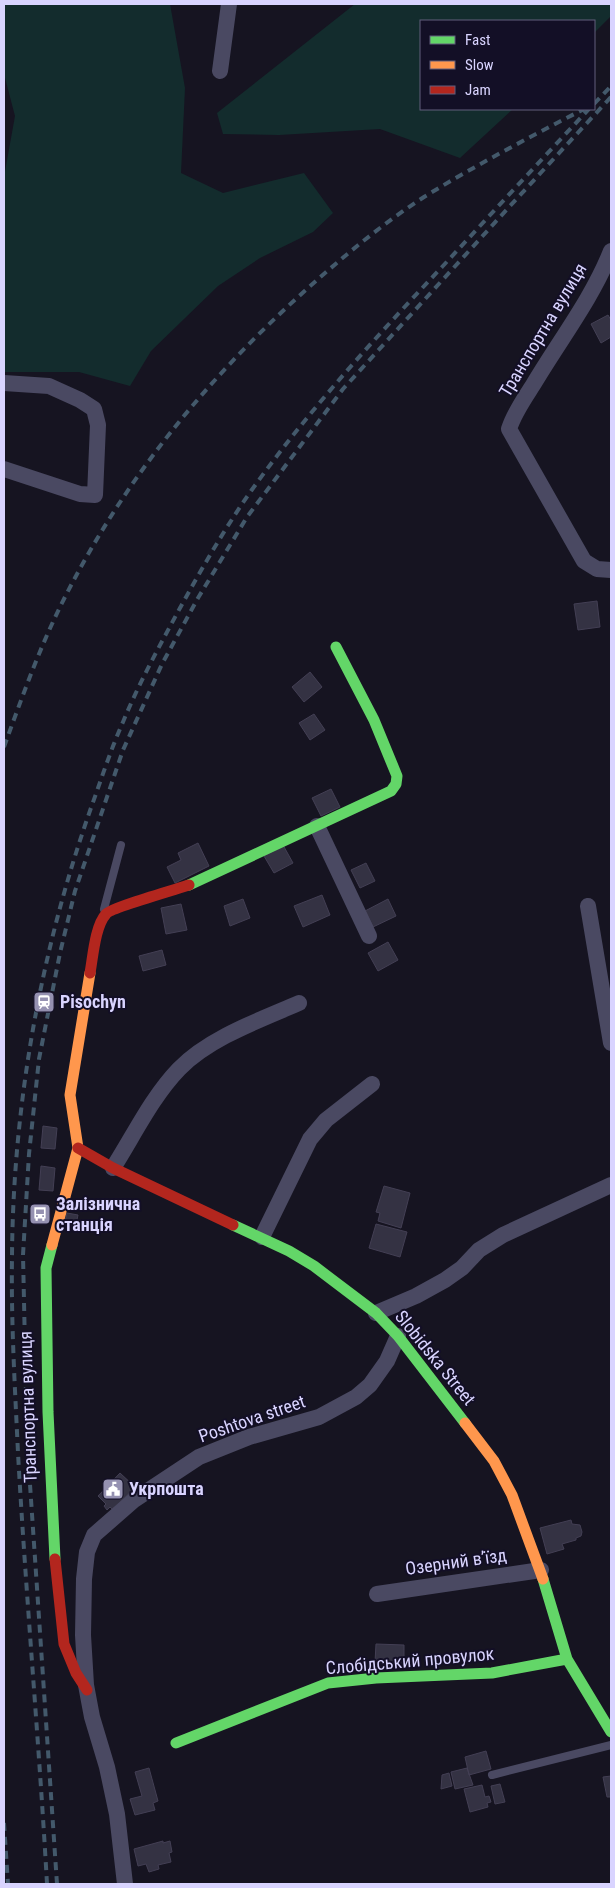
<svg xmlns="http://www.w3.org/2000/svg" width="615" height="1888" font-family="'Roboto Condensed',sans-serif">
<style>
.green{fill:#132c2d}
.building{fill:#343243;stroke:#433f54}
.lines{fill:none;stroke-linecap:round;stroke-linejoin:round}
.lane{stroke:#4a4962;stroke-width:8}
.street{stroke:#4a4962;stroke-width:16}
.fast{stroke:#63d668;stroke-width:11}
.slow{stroke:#ff974d;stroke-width:11}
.jam{stroke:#b3261e;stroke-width:11}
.rail{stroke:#43596b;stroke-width:4;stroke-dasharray:8 6;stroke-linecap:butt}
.labels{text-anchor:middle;stroke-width:4;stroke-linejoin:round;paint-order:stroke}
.street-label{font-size:18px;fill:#d9d4ff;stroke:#130f26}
.poi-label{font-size:18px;font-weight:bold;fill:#d9d4ff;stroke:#130f26;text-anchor:start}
</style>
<rect width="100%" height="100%" fill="#161421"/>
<path class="green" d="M4,4h166l15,84 -4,85 42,20 81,-20 29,40 -20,19 -53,26 -42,28 -67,65 -21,35 -51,-14h-75v-195l11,-61 -11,-42z
M355,4h256v12l-17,17v-12h-173v88h92l-53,49 -80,-29 -101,6 -56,-1 -6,-21z"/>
<path class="building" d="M608,315l3,5v17l-10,6 -10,-19z
M597,601l3,26 -22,3 -4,-26z
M310,672l12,15 -18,15 -12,-15z
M314,714l11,16 -15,10 -11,-17z
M331,789l9,18 -19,9 -9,-18z
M198,843l11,23 -34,17 -8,-16 14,-7 -3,-7z
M283,845l10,18 -19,10 -10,-17z
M366,863l9,18 -15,7 -9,-18z
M322,895l8,20 -27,12 -9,-21z
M243,899l7,19 -20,8 -6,-20z
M388,899l8,17 -23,11 -8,-16z
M181,904l6,26 -21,4 -5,-26z
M388,942l10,18 -20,11 -10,-18z
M162,950l4,15 -23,6 -4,-15z
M43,1126l14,2 -2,21 -14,-1z
M41,1166l14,2 -2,23 -14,-1z
M384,1186l26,7 -9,35 -23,-7 2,-8 -4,-1z
M67,1213l11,2 -3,14 -11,-3z
M376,1224l31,8 -7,25 -31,-9z
M120,1473l15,14 -22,23 -3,-3 -3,3 -3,-4 2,-2 -8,-8z
M571,1520l1,4 8,1 2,7 -1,4 -5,2v2l-14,4 2,5 -17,5 -7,-26z
M376,1644l28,1v18l-29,-1z
M486,1751l5,18 -22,6 -4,-18z
M149,1768l9,33 -5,2 2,7 -20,5 -5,-16 12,-3 -7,-24z
M467,1768l6,17 -18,4 -4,-17z
M449,1773l3,13 -11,3 1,-14z
M611,1776v21h-4l-4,-20z
M500,1784l5,18 -10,2 -4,-18z
M482,1785l3,12 4,-1 2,6 -4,1 1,4 -18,5 -6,-23z
M163,1841v2l7,-2 2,11 -3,1 2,9 -13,3 1,4 -10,3 -3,-8 -8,2 -4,-17z"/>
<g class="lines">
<path class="lane" d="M104,909l17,-64
M492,1775l119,-30"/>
<path class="street" d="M220,71l9,-67
M611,251c-19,48 -52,90 -78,134 -9,14 -19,28 -24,44l75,132 13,8 14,1
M4,383l45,3 31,14 14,9 4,16 -3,70 -15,-1 -76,-25
M317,826l52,110
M588,906l23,137
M113,1168c21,-33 39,-71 66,-99 30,-31 81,-49 120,-66
M262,1237l48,-98 16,-19 46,-36
M376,1313l40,-17 29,-16 17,-12 17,-18 24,-15 108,-50
M377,1594l164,-24
M125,1884l-8,-70 -10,-47 -15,-50 -6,-32 -3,-50 1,-56 3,-27 7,-17 40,-35 65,-43 50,-20 70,-20 37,-20 14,-12 17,-24 11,-25"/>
<path class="fast" d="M189,885l202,-94 5,-7 1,-8 -23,-56 -38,-73
M233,1225l56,26 25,15 62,47 22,23 67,87
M52,1245l-6,23 2,144 7,147
M543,1579l24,80 44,73
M176,1743l152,-60 48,-5 116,-5 75,-14"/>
<path class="slow" d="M52,1245l26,-97 -8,-53 20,-122
M465,1423l29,38 18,34 31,84"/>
<path class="jam" d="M90,973c3,-16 5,-47 16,-59 4,-6 71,-25 83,-29
M78,1148l35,20 120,57
M55,1559l9,85 12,29 11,17"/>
<path class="rail" d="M594,104l17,-18
M4,747c17,-47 34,-95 56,-140 59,-120 140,-221 238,-310 40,-36 81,-71 126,-100 52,-32 106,-60 160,-88
M4,1823l4,61
M47,1884c-8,-143 -21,-287 -29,-431 -3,-65 -7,-130 -6,-196 1,-153 29,-308 80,-452 10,-28 19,-56 31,-83 16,-39 37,-77 57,-114 22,-40 45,-80 71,-117 57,-80 124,-153 191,-224 49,-53 98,-106 147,-158
M57,1884l-30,-444 -4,-185 6,-101 10,-95 21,-106 15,-62 48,-141 39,-86 36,-66 49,-81 96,-128 167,-183 101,-109"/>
</g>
<defs>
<g id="station-square" transform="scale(1.125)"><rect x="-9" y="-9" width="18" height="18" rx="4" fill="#9591b1" stroke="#130f26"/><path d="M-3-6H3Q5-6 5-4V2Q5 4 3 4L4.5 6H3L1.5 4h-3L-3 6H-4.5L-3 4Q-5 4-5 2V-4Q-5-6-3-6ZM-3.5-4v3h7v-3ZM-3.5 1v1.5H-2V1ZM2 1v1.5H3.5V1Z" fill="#fff"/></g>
<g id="bus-square" transform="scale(1.125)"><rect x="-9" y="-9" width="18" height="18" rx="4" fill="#9591b1" stroke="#130f26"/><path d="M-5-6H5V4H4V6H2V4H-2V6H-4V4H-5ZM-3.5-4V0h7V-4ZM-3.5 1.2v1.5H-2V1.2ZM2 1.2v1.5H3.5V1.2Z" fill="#fff"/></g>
<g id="civic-square" transform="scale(1.125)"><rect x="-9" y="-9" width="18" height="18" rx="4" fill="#9591b1" stroke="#130f26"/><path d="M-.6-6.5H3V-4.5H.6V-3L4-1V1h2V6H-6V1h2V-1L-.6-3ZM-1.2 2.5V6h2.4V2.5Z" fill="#fff"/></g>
</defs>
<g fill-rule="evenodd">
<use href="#station-square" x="44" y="1002"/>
<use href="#bus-square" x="40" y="1214"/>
<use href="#civic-square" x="113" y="1489"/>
</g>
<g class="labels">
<g class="street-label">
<text transform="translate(543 330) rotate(-59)" y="6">Транспортна вулиця</text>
<text transform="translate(435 1358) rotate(51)" y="6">Slobidska Street</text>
<text transform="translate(28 1407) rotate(-92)" y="6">Транспортна вулиця</text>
<text transform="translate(252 1419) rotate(-19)" y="6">Poshtova street</text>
<text transform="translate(456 1562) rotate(-8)" y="6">Озерний в’їзд</text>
<text transform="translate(410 1661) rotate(-5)" y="6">Слобідський провулок</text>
</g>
<g class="poi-label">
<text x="60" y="1008">Pisochyn</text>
<text x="56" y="1210">Залізнична<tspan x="56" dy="21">станція</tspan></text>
<text x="129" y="1495">Укрпошта</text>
</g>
</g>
<rect width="615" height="1888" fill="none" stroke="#d9d4ff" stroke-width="10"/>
<rect x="420" y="20" width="175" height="90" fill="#130f26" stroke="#625e7d"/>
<rect x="430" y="36" width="25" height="8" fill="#63d668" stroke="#625e7d"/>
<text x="465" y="45" font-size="15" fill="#d9d4ff">Fast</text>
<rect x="430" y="61" width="25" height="8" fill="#ff974d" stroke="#625e7d"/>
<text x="465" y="70" font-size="15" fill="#d9d4ff">Slow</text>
<rect x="430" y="86" width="25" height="8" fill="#b3261e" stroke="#625e7d"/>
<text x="465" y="95" font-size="15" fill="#d9d4ff">Jam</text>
</svg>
